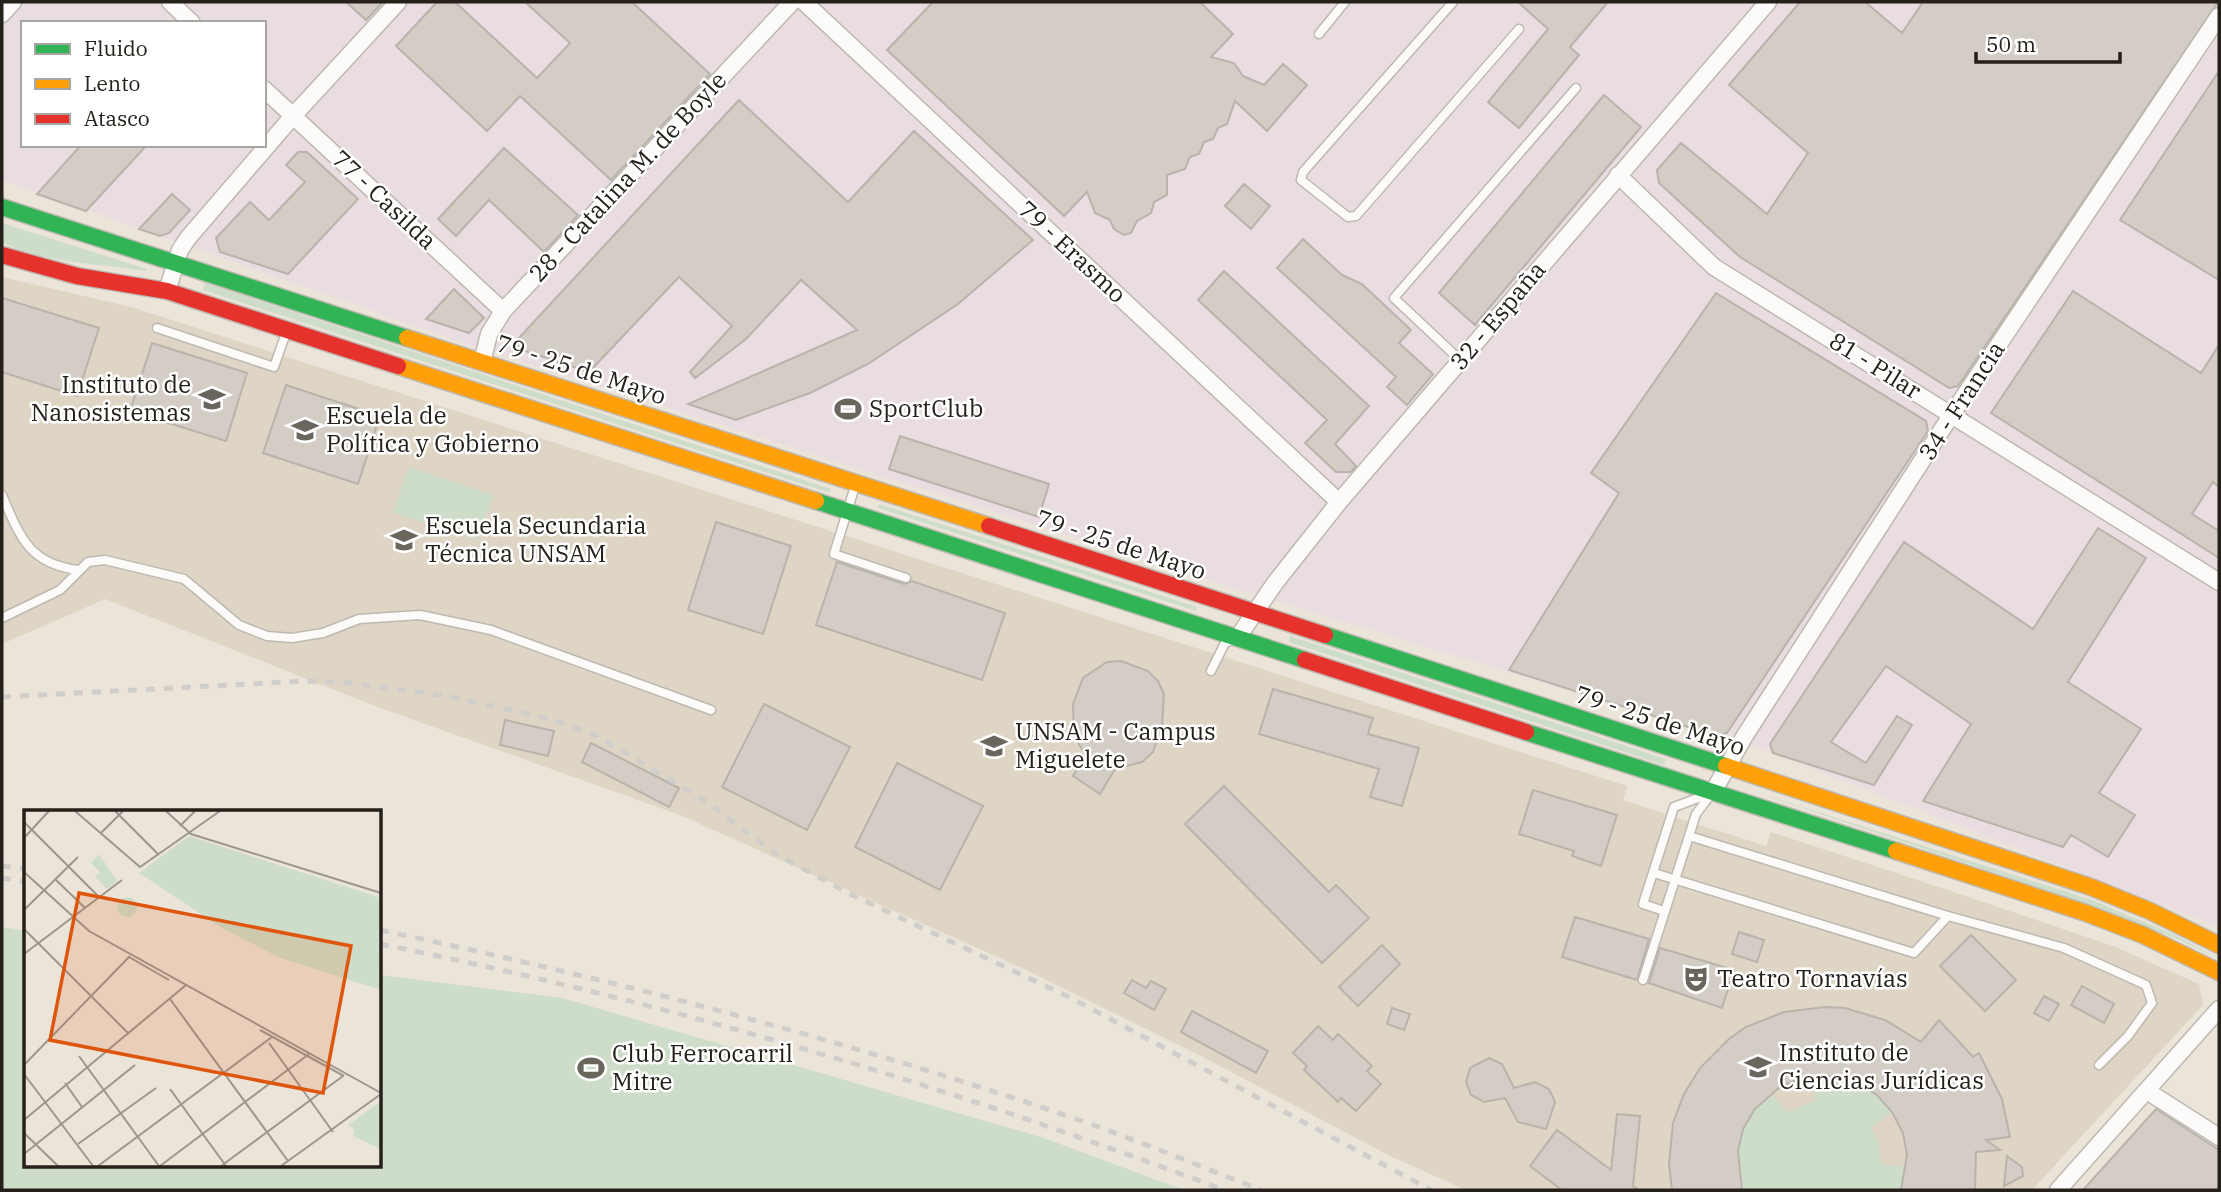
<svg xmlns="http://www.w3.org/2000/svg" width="2221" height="1192" font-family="'IBM Plex Serif',serif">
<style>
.industrial{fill:#eadde1;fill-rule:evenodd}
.education{fill:#ded5c5}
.green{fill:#cdddca}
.building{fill:#d3cdc5;stroke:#b8b3ab;stroke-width:2}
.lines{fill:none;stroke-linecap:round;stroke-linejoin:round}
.lane-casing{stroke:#bdb8b0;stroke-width:11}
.street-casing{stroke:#bdb8b0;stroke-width:19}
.fast-casing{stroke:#bdb8b0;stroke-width:19}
.slow-casing{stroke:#bdb8b0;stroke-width:19}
.jam-casing{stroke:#bdb8b0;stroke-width:19}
.lane{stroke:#fcfbf9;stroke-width:8}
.street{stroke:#fcfbf9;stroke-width:16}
.fast{stroke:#30b455;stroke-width:16}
.slow{stroke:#ff9f0a;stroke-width:16}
.jam{stroke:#e5322d;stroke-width:16}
.rail{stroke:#d0cecb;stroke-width:5;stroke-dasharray:9 9;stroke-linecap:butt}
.labels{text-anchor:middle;stroke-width:5;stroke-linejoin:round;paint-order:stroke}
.street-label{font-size:24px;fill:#25211a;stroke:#fff}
.poi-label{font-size:24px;fill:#25211a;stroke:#fff;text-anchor:start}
.inset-road{fill:none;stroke:#9c968d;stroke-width:2}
.view{fill:#de560d;fill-opacity:0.15;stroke:#de560d;stroke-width:3.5}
.inset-edge{fill:none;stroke:#25211a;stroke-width:3.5}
</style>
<rect width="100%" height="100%" fill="#ebe4d9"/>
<path class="industrial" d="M2,2h2217v925l-444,-173 -528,-162 -784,-249 -461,-163zM23,23h241v122h-241z"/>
<path class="education" d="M2,277l129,30 1496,479 -4,14 70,23 73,23 5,-14 183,60 159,54 86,38 4,21 -171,185h-566l-76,-34 -187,-99 -181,-89 -342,-153 -305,-109 -270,-107 -103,45z"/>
<path class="green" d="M2,223l145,46 -1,2c-49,-8 -99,-7 -144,-29z
M205,283l626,206 -1,4 -627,-203z
M409,467l84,28 -16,45 -84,-28z
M879,504l318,103 -1,4 -318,-103z
M1290,636l376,123 -2,6 -375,-123z
M1755,792l337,108 85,36 42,23 -44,-21 -171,-62z
M2,927l24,4v235h354v-191l182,23 482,140 140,52h-1182z
M1812,1076c33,-2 60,10 80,36l-21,15 7,14 3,23 26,3 -6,23h-158c-14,-38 1,-71 28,-97l16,20 28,-12z"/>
<path class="building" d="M346,2h37l-17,18z
M437,2h18l82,76 33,-35 -45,-41h107l78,72 -99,106 -91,-84 -33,35 -91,-85z
M933,2h267l33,32 -22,23 23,6 9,13 21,9 19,-21 24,21 -40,46 -32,-30 -8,23 -9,4 -5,11 -9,3 -5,12 -9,3 -5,12 -18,6v20l-13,7 -3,11 -14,8 -6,12 -7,2 -10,-6 -4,-9 -15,-7 -8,-21 -23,24 -177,-166z
M1518,2h90l-38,45 9,8 -60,73 -31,-26 60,-73z
M1800,2h65l37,31 21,-31h295l-260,384 -9,2 -209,-131 -81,-74 -2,-13 24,-27 86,71 41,-61 -79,-68z
M2219,71v209l-99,-60z
M1604,95l37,32 -166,198 -36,-32z
M739,100l109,102 66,-71 119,109 -75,64 -90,60 -58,29 -74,27 -48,-16 169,-74 -56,-50 -55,59 -51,39 -5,-6 42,-46 -53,-49 -90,95 -70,-23 -2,-9z
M81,145h66l-61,66 -49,-17z
M504,148l74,67 -34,37 -55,-52 -33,36 -18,-17z
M298,152h9l51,47 -70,75 -68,-22 -4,-14 34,-36 19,18 36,-38 -19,-17z
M1244,184l26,22 -19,23 -26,-23z
M172,194l18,16 -21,23 -9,3 -21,-7z
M1303,239l39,36 20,9 49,46 -12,13 34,31 -26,31 -20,-18 9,-10 -119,-109z
M1224,271l145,135 -34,38 21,22 -5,6h-15l-31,-29 22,-23 -129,-120z
M454,289l30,29 -15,15 -43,-14z
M2073,291l128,82 18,-28v142l-6,-5 -21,32 27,17v27l-228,-145z
M1716,293l210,128 2,10 -201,302 -11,3 -207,-66 110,-177 -28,-20z
M2,298l97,30 -22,68 -75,-24z
M152,343l95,30 -21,68 -96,-30z
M286,385l94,31 -22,68 -95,-31z
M900,436l149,48 -10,33 -150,-48z
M716,522l75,24 -28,88 -75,-24z
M2098,528l48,30 -78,124 73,47 -42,64 36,22 -27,42 -37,-22 -8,12 -140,-46 48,-77 -85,-58 -55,76 35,21 31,-47 15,9 -38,60 -101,-32 -3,-9 134,-202 129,87z
M837,562l67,22 8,-3 93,32 -23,67 -166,-55z
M1121,661l27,10 10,10 6,13 -2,32 -9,26 -11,10 -27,7 -15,25 -27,-18 13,-20 -12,-20 -1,-32 10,-26 24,-16z
M1273,689l100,29 -5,16 51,14 -17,58 -32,-9 9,-28 -120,-35z
M764,704l86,43 -43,83 -85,-43z
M505,720l49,11 -6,25 -48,-11z
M591,743l88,45 -10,19 -87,-45z
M897,763l86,43 -43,84 -85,-43z
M1224,786l105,106 7,-7 33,33 -47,45 -137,-139z
M1533,790l84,25 -16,51 -29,-10 2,-5 -55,-17z
M1575,917l74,22 -12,41 -75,-23z
M1739,932l25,8 -7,22 -25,-8z
M1971,935l45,45 -31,31 -45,-45z
M1382,945l18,19 -42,42 -19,-19z
M1660,948l74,22 -12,38 -73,-25z
M1132,980l14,8 5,-7 15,8 -12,21 -30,-17z
M2082,986l32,18 -10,19 -33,-18z
M2044,996l15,8 -10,17 -15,-8z
M1825,1007l20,1 40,12 36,22 18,-22 34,37 6,-4 23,46 8,38 -24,3 14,10 -24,2 -1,38h-74l6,-35 -4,-22 -11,-21 -15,-17 -20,-12 -33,-8 -23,3 -21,9 -25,22 -12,20 -5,22 4,39h-70l-3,-26 4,-41 11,-29 16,-26 29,-29 17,-12 38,-15z
M1392,1008l18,6 -6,16 -17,-6z
M1192,1011l76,40 -12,22 -75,-41z
M1318,1026l15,14 5,-6 34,32 -5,5 14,13 -25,27 -15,-13 -3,4 -34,-32 3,-4 -14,-13z
M1489,1058l13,6 12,24 21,-6 14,7 6,13 -9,27 -28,-7 -13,-24 -21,4 -13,-7 -5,-13 4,-14z
M2156,1109l63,41v40h-136z
M1617,1114l23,2 -7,70 6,4h-77l-32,-24 27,-36 54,40z
M2007,1156l15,11 1,9 -19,10z"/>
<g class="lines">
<g class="lane-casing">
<path id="lane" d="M1453,2l-150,170 -2,8 47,37 8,-1 163,-187
M1319,34l26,-32
M157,328l117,39 12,-34
M1460,360l-66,-62 182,-210
M855,486l-21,68 72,24
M2,495c18,42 27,69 76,75
M2,618l58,-28 28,-28 17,-2 79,19 55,46 28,11 25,2 31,-5 36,-14 61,-4 71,15 220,80
M1211,671l14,-28 7,-3
M1654,873l260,80 34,-37 -259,-80
M1664,911l-21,-7 31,-97 32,-12
M1948,916l116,32 82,37 6,18 -24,33 -29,29
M1643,980l53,-166 16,-21"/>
</g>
<g class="street-casing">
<path id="street" d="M170,2l22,21
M804,2l535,500
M2,14l11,-12
M264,89l239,222
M1618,175l96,92 505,315
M167,291l13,-41 8,-12 105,-122 105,-114
M482,362l7,-28 14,-23 289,-309
M1238,637l37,-54 64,-81 429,-500
M1713,792l31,-55 208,-323 267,-398
M2147,1091l72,46
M2058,1190l161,-181"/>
</g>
<g class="fast-casing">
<path id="fast" d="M2,207l405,131
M816,501l489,159
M1325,635l401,131
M1526,732l370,119"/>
</g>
<g class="slow-casing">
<path id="slow" d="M407,338l582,188
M398,366l418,135
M1726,766l365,121 59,24 69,34
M1896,851l190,62 57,22 76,37"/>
</g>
<g class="jam-casing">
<path id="jam" d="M2,255l75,21 90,15 231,75
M989,526l336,109
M1305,660l221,72"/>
</g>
<use href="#lane" class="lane"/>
<use href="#street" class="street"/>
<use href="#fast" class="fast"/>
<use href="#slow" class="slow"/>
<use href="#jam" class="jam"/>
<path class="rail" d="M2,697l304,-16 46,2 95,13 104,23 46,17 105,63 74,55 72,39 221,104 362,193
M2,866l24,3
M2,878l24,4
M380,930c235,50 466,110 693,188 64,22 126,48 188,72
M380,944c288,58 569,142 844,246"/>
</g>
<defs>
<g id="university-bare" transform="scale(2.1)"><path d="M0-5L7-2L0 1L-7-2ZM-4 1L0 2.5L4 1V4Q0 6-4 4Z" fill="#6a655d" stroke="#fff" stroke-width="2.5" paint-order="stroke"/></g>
<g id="stadium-bare" transform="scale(2.1)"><path d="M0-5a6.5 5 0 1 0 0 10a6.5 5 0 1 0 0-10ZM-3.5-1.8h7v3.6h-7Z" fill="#6a655d" stroke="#fff" stroke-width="2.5" paint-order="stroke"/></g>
<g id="school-bare" transform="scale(2.1)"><path d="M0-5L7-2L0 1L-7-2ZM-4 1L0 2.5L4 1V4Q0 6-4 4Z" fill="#6a655d" stroke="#fff" stroke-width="2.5" paint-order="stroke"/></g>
<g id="theatre-bare" transform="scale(2.1)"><path d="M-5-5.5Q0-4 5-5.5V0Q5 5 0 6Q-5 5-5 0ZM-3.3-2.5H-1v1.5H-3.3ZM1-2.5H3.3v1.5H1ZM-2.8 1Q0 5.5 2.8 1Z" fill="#6a655d" stroke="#fff" stroke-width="2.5" paint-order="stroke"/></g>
</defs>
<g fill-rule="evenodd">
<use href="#university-bare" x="212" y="399"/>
<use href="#stadium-bare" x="848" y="409"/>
<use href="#university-bare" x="305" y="430"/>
<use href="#school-bare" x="404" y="540"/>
<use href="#university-bare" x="994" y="746"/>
<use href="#theatre-bare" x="1696" y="979"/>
<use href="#university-bare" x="1758" y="1067"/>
<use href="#stadium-bare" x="591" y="1068"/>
</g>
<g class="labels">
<g class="street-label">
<text transform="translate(628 177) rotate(-47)" y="8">28 - Catalina M. de Boyle</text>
<text transform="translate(384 200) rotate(43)" y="8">77 - Casilda</text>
<text transform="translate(1072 252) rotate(43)" y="8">79 - Erasmo</text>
<text transform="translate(1498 316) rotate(-50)" y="8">32 - España</text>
<text transform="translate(1875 366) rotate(32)" y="8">81 - Pilar</text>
<text transform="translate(581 370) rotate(18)" y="8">79 - 25 de Mayo</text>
<text transform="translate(1962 401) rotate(-57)" y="8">34 - Francia</text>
<text transform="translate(1121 545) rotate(18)" y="8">79 - 25 de Mayo</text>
<text transform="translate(1660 721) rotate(18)" y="8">79 - 25 de Mayo</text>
</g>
<g class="poi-label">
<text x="191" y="393" text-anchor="end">Instituto de<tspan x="191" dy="28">Nanosistemas</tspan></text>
<text x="869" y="417">SportClub</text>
<text x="326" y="424">Escuela de<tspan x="326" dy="28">Política y Gobierno</tspan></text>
<text x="425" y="534">Escuela Secundaria<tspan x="425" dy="28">Técnica UNSAM</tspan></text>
<text x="1015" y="740">UNSAM - Campus<tspan x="1015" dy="28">Miguelete</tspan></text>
<text x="1717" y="987">Teatro Tornavías</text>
<text x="1779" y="1061">Instituto de<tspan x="1779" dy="28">Ciencias Jurídicas</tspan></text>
<text x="612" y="1062">Club Ferrocarril<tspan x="612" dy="28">Mitre</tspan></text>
</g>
</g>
<g transform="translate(24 810)">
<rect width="357" height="357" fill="#ebe4d9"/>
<path d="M165,26l192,62v92l-103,-33 -56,-29 -83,-55zM75,44l18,27 -10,8 -12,-12 5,-5 -9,-9zM93 97a10 10 0 1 1 20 0a10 10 0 1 1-20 0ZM357,291v48l-28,-13 2,-6 -7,-5z" fill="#cdddca"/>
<path class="inset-road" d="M51,1l65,56 80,-56M91,1l43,43M142,1l25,23 190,59M0,12l75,75M156,16l15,-15M76,24l23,-23M0,28l25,-27M0,62l65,59 292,162M31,69l30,29M0,100l54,-53M0,119l104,104M0,144l98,-74M105,147l40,23M146,189l118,162M236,220l84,46M245,233l64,89M55,246l80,110M0,255l106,-109M0,264l69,92M41,273l17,24M146,279l56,77M0,310l162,-135M0,323l34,33M54,334l78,-56M0,344l111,-89M74,356l174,-129M136,356l149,-112M197,356l122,-90M257,356l100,-72"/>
<path class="view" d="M55,83l272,53 -28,147 -273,-53z"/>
<rect width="357" height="357" class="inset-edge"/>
</g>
<rect width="2221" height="1192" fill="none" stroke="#25211a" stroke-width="7"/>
<rect x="21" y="21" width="245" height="126" fill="#ffffff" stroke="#a8a6a3" stroke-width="2"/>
<rect x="35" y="44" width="35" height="10" fill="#30b455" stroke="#a8a6a3" stroke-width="2"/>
<text x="84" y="56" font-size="21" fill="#25211a">Fluido</text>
<rect x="35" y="79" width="35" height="10" fill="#ff9f0a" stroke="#a8a6a3" stroke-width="2"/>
<text x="84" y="91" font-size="21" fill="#25211a">Lento</text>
<rect x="35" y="114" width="35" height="10" fill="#e5322d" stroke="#a8a6a3" stroke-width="2"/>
<text x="84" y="126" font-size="21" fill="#25211a">Atasco</text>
<path d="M1976 52v10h144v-10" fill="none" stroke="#25211a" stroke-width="3.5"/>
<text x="1986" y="52" font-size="21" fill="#25211a" stroke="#ffffff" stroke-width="5" paint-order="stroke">50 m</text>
</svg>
